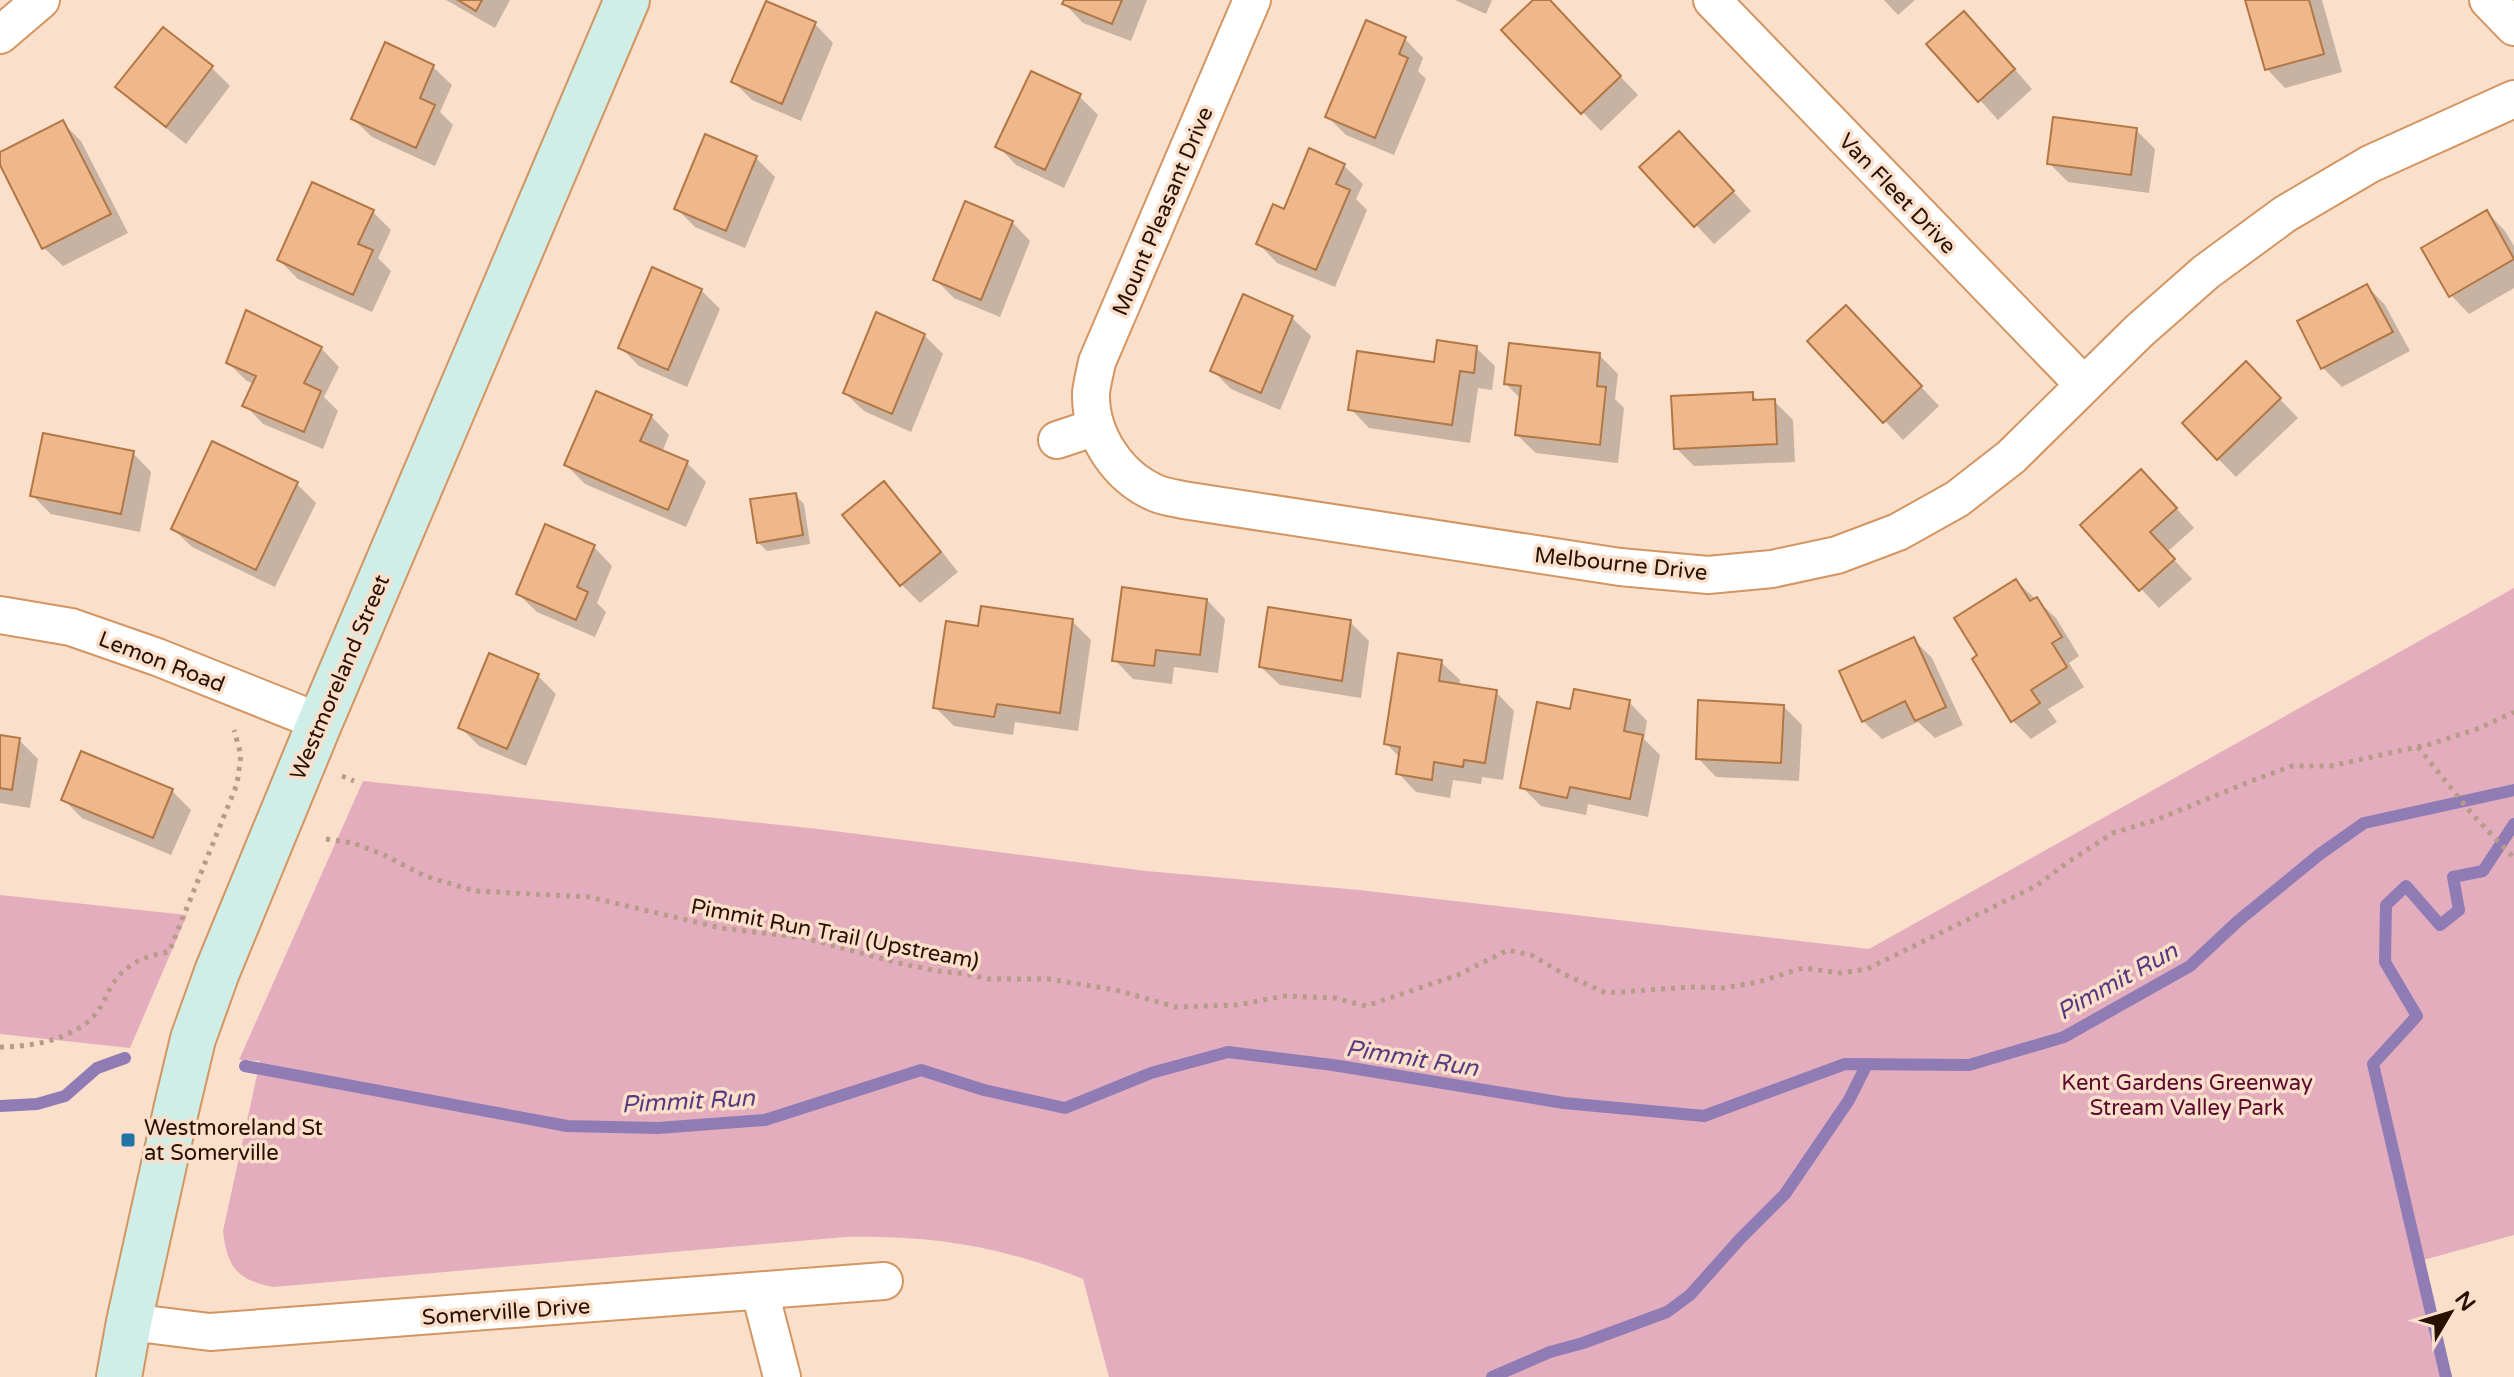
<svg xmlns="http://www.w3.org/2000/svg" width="2514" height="1377" font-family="'Varela Round',sans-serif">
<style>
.green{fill:#e3adbd}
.shadow{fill:#0003}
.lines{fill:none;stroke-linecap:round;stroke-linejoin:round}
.stream{stroke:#907cb5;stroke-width:12}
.building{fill:#efb88c;stroke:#b37744;stroke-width:2}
.minor-casing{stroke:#d39561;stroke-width:40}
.secondary-casing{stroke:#d39561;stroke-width:48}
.path{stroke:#b69c89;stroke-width:5;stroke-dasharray:4 6;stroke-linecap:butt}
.minor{stroke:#fff;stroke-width:36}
.secondary{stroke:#d0eee8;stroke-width:44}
.poi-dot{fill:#2174a5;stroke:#fadfcb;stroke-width:3}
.labels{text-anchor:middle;stroke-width:7;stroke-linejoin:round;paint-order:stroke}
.street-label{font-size:22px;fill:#281100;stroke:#fadfcb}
.park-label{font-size:22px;fill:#5c0a2f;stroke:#fadfcb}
.poi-label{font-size:22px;fill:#281100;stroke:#fadfcb;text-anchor:start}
.water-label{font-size:24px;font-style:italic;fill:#563a81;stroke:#fadfcb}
</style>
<rect width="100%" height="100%" fill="#fadfcb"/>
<path class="green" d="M2514,588v647l-98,27 36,115h-1343l-26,-98c-82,-33 -151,-44 -238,-42l-572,50c-36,-7 -46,-20 -50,-56l37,-170 -21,-1 124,-279 455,48 328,42 213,19 510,59z
M0,895l187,20 -57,133 -130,-14z"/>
<path class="shadow" d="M446,0h64l-15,28z
M1066,0h81l-16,41 -48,-18 -18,-19z
M1455,0h37l-6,14z
M1536,0h11l91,95 -37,36 -97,-100z
M1884,0h31l-17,15z
M2247,0h75l20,72 -57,16 -18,-19z
M815,24l18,19 -32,78 -49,-21 -18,-18z
M163,30l49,38 18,18 -44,58 -49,-39 -19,-18z
M1982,32l50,57 -34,31 -69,-76z
M1405,39l18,19 -5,13 8,8 -32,76 -48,-20 -19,-19z
M433,67l19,18 -12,27 13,13 -18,41 -63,-29 -19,-18z
M1079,96l19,19 -34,73 -48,-23 -18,-19z
M63,123l18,18 47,92 -65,33 -19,-18 -44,-87v-7z
M2136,130l19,19 -6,44 -81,-11 -19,-19z
M706,137l50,21 19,19 -30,71 -50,-21 -19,-19z
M1697,152l54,59 -37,33 -72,-77z
M1344,166l19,18 -7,15 11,11 -32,77 -58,-24 -18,-19 26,-32z
M372,211l19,19 -13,28 13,13 -19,41 -74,-33 -19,-19z
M2487,212l18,19 9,15v42l-45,26 -18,-19z
M1012,222l18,19 -30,76 -46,-19 -19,-19z
M2367,286l18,19 25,46 -68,36 -19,-19 -24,-46z
M701,290l19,19 -33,78 -48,-21 -19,-19z
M1292,318l19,18 -31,74 -49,-21 -18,-18z
M1864,326l75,80 -36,34 -93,-99z
M924,335l19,19 -32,78 -47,-21 -19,-18z
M321,348l18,19 -15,30 14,14 -15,38 -60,-25 -18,-19 9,-21 -7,-3 -19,-18z
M1476,348l19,18 -3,24 -14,-2 -8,55 -101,-15 -18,-19 85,-44z
M1599,355l19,19 -3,25 9,9 -6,55 -82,-10 -19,-18 4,-36 -15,-15z
M2246,364l52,54 -62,59 -52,-53z
M1752,394l7,8 15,-1 19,19 2,42 -101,4 -18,-18z
M651,416l18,19 -7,17 25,11 19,19 -20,45 -101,-43 -19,-19z
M133,453l18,19 -11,60 -89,-18 -19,-19z
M884,483l18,19 56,70 -38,31 -19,-19z
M297,484l19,19 -41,84 -83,-40 -19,-18z
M2160,490l34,38 -27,24 25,27 -33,29 -77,-83z
M795,495l9,9 6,40 -43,7 -9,-9z
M594,547l18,19 -15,37 9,9 -11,25 -58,-25 -19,-18z
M2016,581l40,37 23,38 -10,7 15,24 -36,22 9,13 -26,17 -19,-19 -32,-64z
M1207,600l18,19 -7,54 -44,-6 -2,17 -39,-5 -18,-19z
M1072,621l19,19 -13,91 -63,-9 -2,13 -59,-9 -19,-19 45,-79z
M1350,622l19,19 -8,57 -81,-13 -19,-18z
M1913,639l19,19 31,67 -28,13 -17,-16 -36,17 -19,-18z
M1441,662l19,18 -1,6 37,6 18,19 -11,69 -21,-3 -1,7 -28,-4 -3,18 -34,-6 -18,-19 2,-15 -14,-15z
M538,676l18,18 -30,72 -47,-20 -19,-19z
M1629,702l18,19 -3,18 16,16 -12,62 -60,-13 -2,11 -45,-9 -19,-19 49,-76z
M1783,706l19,19 -3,56 -83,-4 -18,-19z
M0,737l19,3 19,19 -8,49 -30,-5z
M172,791l19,19 -20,45 -89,-37 -18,-18z"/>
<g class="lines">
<path class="stream" d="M245,1066l322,60 91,2 107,-8 156,-50 63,20 81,18 86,-35 77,-21 105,13 231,38 140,13 141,-52 124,1 95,-28 126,-71 48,-45 82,-67 44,-31 150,-33
M0,1106l37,-2 28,-8 32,-28 28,-10
M1492,1377l58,-25 33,-9 84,-31 23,-17 50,-56 45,-45 64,-94 18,-36
M2446,1377l-73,-313 44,-48 -32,-54 1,-57 20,-19 34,39 19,-15 -6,-33 30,-6 31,-47"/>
</g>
<path class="building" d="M458,0h24l-6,11z
M1064,0h58l-10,24 -50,-20z
M1533,0h17l71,76 -40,38 -80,-84z
M2245,0h64l15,54 -59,16z
M766,1l50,21 -34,82 -51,-22z
M1964,11l51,58 -37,33 -52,-58z
M1366,20l40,17 -7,17 9,4 -33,80 -50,-21z
M163,27l50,39 -47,61 -51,-40z
M385,42l49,23 -14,33 15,7 -19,43 -65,-29z
M1031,71l50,23 -36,76 -50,-23z
M2053,117l84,11 -6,47 -84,-11z
M63,120l48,94 -69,35 -42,-84v-13z
M1679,131l55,60 -40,36 -55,-60z
M705,134l52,22 -31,75 -52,-22z
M1309,148l36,16 -9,20 14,6 -34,80 -60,-26 17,-40 11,5z
M312,182l62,28 -16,34 15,6 -20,45 -76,-35z
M965,201l48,20 -32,79 -48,-20z
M2487,210l27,49 -65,38 -28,-49z
M652,267l50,22 -34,81 -50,-22z
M2367,284l26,48 -72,37 -24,-48z
M1243,294l50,22 -32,77 -51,-22z
M1846,305l76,81 -39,37 -76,-82z
M246,310l76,37 -18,36 17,8 -17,41 -62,-26 14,-30 -30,-13z
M876,312l49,22 -33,80 -49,-21z
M1437,340l40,6 -3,27 -14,-2 -8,54 -104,-15 9,-59 77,11z
M1509,343l91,10 -3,33 9,1 -6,58 -85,-10 6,-49 -17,-2z
M2246,361l35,37 -64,62 -35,-37z
M596,391l56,24 -12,26 48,20 -20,49 -104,-45z
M1753,392v8l22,-1 2,45 -103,5 -3,-53z
M43,433l91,18 -13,63 -91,-18z
M212,441l86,41 -42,88 -85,-41z
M2141,469l36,39 -27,24 25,27 -36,32 -59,-66z
M884,481l57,71 -41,34 -58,-71z
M796,493l7,42 -46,8 -7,-44z
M545,524l50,21 -18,42 11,5 -12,28 -60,-26z
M2016,579l14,22 7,-4 25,40 -10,6 15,24 -36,23 9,13 -29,19 -39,-63 5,-4 -23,-37z
M1122,587l85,12 -7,56 -44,-5 -2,16 -42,-5z
M981,606l92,13 -13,94 -63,-9 -3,13 -61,-9 13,-87 32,5z
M1268,607l83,13 -9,61 -83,-14z
M1914,637l32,70 -31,14 -10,-20 -43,21 -23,-51z
M489,653l50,21 -32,75 -49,-21z
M1398,653l44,7 -3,21 58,9 -12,73 -21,-3 -1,7 -29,-5 -2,18 -36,-6 4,-27 -16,-3z
M1574,689l56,11 -6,31 19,4 -13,64 -60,-12 -3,11 -47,-10 17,-86 33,7z
M1698,700l86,5 -3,58 -85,-4z
M0,735l20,3 -8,52 -12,-2z
M81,751l92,38 -20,49 -92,-38z"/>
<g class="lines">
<g class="minor-casing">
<path id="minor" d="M1252,0l-155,362c-2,10 -5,21 -6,31 -1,42 27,85 67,101 8,3 16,4 25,6l437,67 88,8 64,-6 65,-14 61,-23 59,-33 54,-42 128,-126 67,-59 79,-58 85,-50 144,-65
M1712,0l372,385
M2488,0l26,27
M0,35l41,-35
M1057,440l39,-13
M0,615l71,12 86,30 163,65
M760,1292l22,85
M129,1322l81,10 674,-51"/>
</g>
<g class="secondary-casing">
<path id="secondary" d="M119,1377l10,-55 48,-216 16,-67 24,-67 103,-250 307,-722"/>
</g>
<path class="path" d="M2418,747l54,67 42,44
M342,776l12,5
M326,839l27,4 29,11 43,22 50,15 114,6 132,31 84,10 89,24 43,9 29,3 23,5h59l68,11 60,17 61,-2 47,-9 51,2 31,8 92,-31 50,-25 23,5 35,20 40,18 85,-6 32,1 35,-6 45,-14 38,5 26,-4 169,-83 32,-24 45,-29 43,-13 95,-39 41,-15h39l100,-22 49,-16 34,-16
M0,1047c31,0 70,-7 93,-30 9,-10 13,-21 19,-32 14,-22 33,-29 57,-33l68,-168 4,-29 -7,-25"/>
<use href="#minor" class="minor"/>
<use href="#secondary" class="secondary"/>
</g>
<rect class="poi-dot" x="120" y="1132" width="16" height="16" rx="4"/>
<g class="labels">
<g class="street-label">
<text transform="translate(1898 193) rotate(46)" y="8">Van Fleet Drive</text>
<text transform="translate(1162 211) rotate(-67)" y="8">Mount Pleasant Drive</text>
<text transform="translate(1621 563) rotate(6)" y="8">Melbourne Drive</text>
<text transform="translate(162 661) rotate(21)" y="8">Lemon Road</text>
<text transform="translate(339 677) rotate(-67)" y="8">Westmoreland Street</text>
<text transform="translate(835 933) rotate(11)" y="8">Pimmit Run Trail (Upstream)</text>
<text transform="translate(506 1311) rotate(-4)" y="8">Somerville Drive</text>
</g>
<g class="park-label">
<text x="2187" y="1090">Kent Gardens Greenway<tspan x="2187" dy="25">Stream Valley Park</tspan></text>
</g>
<g class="poi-label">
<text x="144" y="1135">Westmoreland St<tspan x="144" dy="25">at Somerville</tspan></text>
</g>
<g class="water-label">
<text transform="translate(2117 981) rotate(-29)" y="8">Pimmit Run</text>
<text transform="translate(1412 1058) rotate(9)" y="8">Pimmit Run</text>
<text transform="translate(688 1101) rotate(-3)" y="8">Pimmit Run</text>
</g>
</g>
<g transform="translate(2450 1313) rotate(52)" stroke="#fadfcb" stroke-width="6" paint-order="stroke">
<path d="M0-6L14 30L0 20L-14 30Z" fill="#281100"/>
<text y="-12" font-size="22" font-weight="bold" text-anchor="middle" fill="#281100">N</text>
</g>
</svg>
